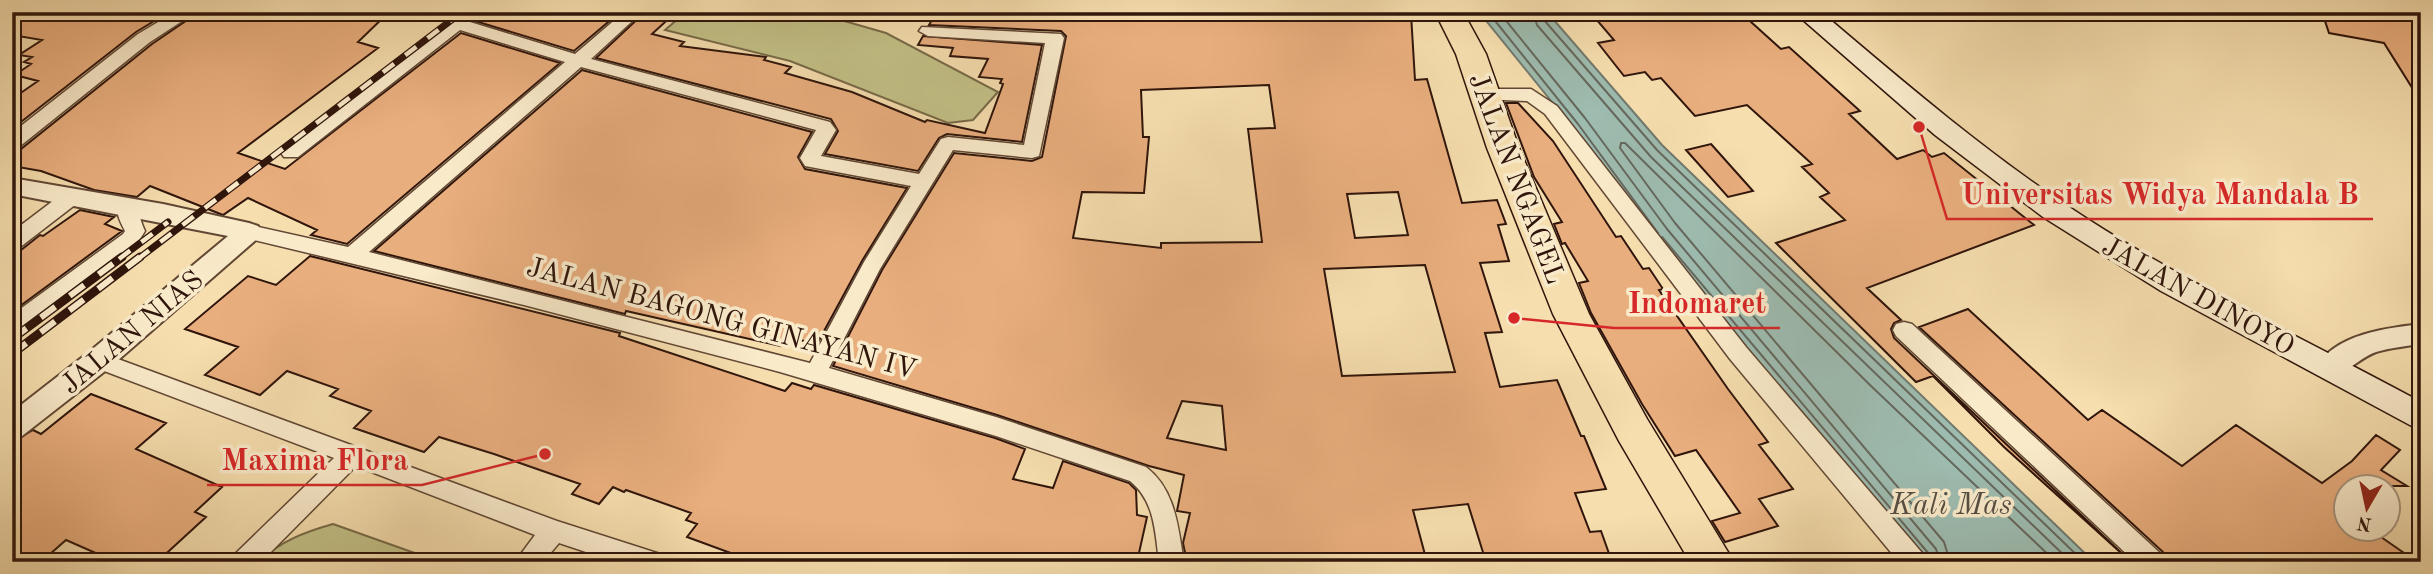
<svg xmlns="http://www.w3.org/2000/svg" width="2433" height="574" font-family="'Old Standard TT',serif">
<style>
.green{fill:#c2c086;stroke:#786a48;stroke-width:2}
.water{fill:#9dbbaf;stroke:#71796d;stroke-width:2}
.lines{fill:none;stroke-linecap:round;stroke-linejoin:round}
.shore{stroke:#66685d;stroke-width:2}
.building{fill:#e9ae7e;stroke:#2f150b;stroke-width:2;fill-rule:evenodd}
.minor-casing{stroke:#614734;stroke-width:3}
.tertiary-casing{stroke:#614734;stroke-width:4}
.secondary-casing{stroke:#2f150b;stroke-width:3}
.trunk-casing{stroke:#2f150b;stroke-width:3}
.minor{fill:#f9eaca;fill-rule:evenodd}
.tertiary{fill:#f9eaca;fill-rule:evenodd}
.secondary{fill:#f9eaca;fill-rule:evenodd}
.trunk{fill:#f6deae;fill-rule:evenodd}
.rail-far1-casing{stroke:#2f150b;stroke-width:7}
.rail-casing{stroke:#2f150b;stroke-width:9}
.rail-far1{stroke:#f9eaca;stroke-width:4.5;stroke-dasharray:14;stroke-linecap:butt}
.rail{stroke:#f9eaca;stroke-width:6;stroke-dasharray:18;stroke-linecap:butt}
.labels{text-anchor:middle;stroke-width:7;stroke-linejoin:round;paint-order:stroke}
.street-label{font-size:28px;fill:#2f150b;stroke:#f9eaca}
.water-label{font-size:30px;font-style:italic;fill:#564f44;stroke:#f9eaca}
.leader{fill:none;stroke:#d62828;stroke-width:2.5}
.callout-dot{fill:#d62828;stroke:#f9eaca;stroke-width:2.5}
.callout-label{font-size:30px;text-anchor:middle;font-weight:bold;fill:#d62828;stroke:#f9eaca;stroke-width:7;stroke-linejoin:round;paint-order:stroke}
</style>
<rect width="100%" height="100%" fill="#f6deae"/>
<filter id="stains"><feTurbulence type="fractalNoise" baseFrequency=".00286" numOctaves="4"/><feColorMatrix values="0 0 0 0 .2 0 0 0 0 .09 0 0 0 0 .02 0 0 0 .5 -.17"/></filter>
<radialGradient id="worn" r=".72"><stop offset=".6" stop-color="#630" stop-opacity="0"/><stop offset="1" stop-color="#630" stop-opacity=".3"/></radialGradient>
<path class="green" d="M686,12h127l73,21 112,59 -25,28 -25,3 -158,-62 -125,-31z
M333,524l107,38h-181c21,-21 46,-30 74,-38z"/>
<path class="water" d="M1479,12h68l115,133 432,417h-168l-271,-323 -82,-111z"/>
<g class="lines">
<path class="shore" d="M1488,12l90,112 80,109
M1499,12l86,106 82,111 269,320 4,13
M1533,12l4,13 114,132 420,405
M1542,12l2,8 113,130 427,412
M1662,237l267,317 2,8
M1950,562l-6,-20 -269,-319 -55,-75 1,-5h4l245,242 186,177"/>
</g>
<path class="building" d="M12,12h157l-33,20 -124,97v-30l26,-18 -23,-6 16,-11 -7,-2 8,-5 -13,-2 23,-15 -30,-5z
M199,12h190l-31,30 20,6 -140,105 47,16 176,-136 99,30 -213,181 -36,-9 6,-5 -69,-32 -25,17 -73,-29 -13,11 -43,-7 -53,-19 -29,-5v-15l9,-2 131,-105z
M484,12h136l-46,39 -99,-30z
M645,12h31l-24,22 32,8 -4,4 86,11 -2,3 27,7 -6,6 67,19 73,30 2,-2 58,13 18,-49 -3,-1 2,-4 -23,-2 9,-18 -38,-3 3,-8 -35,-3 5,-9 119,9 -20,97 -75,-8 -8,4 -21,33 -93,-17 13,-23 -7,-12 -235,-61z
M981,12l430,2 4,66 12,-1 35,124 35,-3 9,24 -8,1 11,36 -29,2 22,69 -17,1 15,54 57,-7 24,56h3l22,53 -31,4 15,39 11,-1 11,31h-126l-18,-58 -55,6 14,52h-240l-4,-19 7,-30 -13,-2 7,-36 -35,-9 -152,-51 -164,-49 49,-96 72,-117 78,8 10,-4 24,-121 -5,-5 -132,-6 6,-10 46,1zM1269,85l6,43 -27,1 14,113 -101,1v5l-88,-10 9,-46 62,1 5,-56h-6l-2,-47zM1398,192l10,43 -53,3 -8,-44zM1425,265l30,107 -113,4 -18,-107zM1182,401l40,5 4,44 -59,-12z
M1590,12h76l5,5 22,-5h47l41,37 8,-2 71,64 -11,3 48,45 26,-9 9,7 12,-4 90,72 -167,63 34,32 -7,3 -3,6 3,9 237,224 -127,-115 -71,-71 -17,6 -140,-139 69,-23 -25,-23 9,-4 -27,-26 10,-3 -65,-59 -52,11 -34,-38 -9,2 -7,-8 -21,4 -26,-33 16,-3z
M2322,12h99v90l-37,-59 -55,-10z
M582,70l230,62 -14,25 7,12 102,19 -45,73 -45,83 -30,-7 -6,9 -155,-35 -1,3 -251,-63z
M1506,103h12l35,38 63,96 5,-1 22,33 6,-1 14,21 -4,1 69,99 40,53 -9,3 34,44 -34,10 19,27 -53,16 -13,-21 28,-8 -44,-63 -21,6 -33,-52 -51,-91 -12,-30 9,-2 -23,-38 -3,1 -8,-20 8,-2 -28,-45z
M1711,144l42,47 -25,6 -42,-47z
M80,210l34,7 -9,7 17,7 -110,81v-60l9,-2 19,-15 3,1z
M310,256l310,77 -1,3 166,55 7,-8 19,6 3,-4 181,53 30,11 -12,30 40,9 10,-27 66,22 7,7 1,25 10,2 -10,45h-382l-68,-25 10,-13 -11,-4 5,-7 -65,-23 -2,2 -11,-5 -14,17 -27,-10 8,-10 -86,-30 -55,-17 -15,15 -70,-24 17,-17 -41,-15 8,-7 -51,-18 -27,24 -55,-20 33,-28 -53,-18 63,-53 28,9z
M1968,309l120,111 14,-10 80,56 54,-41 86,58 30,-22 24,-26 24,15 -19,20 26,16h-61v42h22l49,34h-251l-3,-10 -244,-225z
M91,394l75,29 -30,26 86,38 -27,25 11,5 -49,45h-41l-50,-22 -25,22h-29v-120l21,-12 8,4z"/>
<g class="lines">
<g class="minor-casing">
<path id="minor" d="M175,12h21l-46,30 -131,105 -7,2v-16l126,-99z
M462,12h19l-11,10 105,32 49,-42h18l-51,47 239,63 6,8 -15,26 98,18 22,-35 7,-2 76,8 21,-102 -117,-7 -9,-5 3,-4 139,7 3,4 -25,118 -7,2 -79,-8 -73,119 -51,99 167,49 150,50c30,23 32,61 38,95h-25c-4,-30 -4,-61 -29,-81l-134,-45 -216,-64 -256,-67 -282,-68 -3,-5 3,-5 7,-2 99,22 217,-185 -105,-32 -162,127h-14l-3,-4 3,-4zM581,67l235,63 -16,28 5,8 106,20 -47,76 -54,101 -441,-111z
M1484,89h47l26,17 189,241 177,207 3,8h-27l-169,-203 -185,-245 -18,-13 -49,-2 -3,-4z
M73,189l7,2 3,5 -3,5 -61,47 -7,2v-18l54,-41z
M127,199l7,2c5,9 6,20 11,30l-8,13 -117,88 -8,2v-19l111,-81 2,-3c-5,-10 -11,-20 -5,-30z
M1904,322l8,2 249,230 3,8h-29l-239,-226 -3,-6 3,-6z
M99,352l458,169 103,33 3,8h-47l-57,-19 -16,19h-28l20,-27 -179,-69 -95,96h-29l3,-8 99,-96 -243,-92 -3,-6 3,-6z"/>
</g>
<g class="tertiary-casing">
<path id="tertiary" d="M12,178l151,26 86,19 9,3 4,6 -4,6 -149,130 -87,68 -10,4v-28l77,-60 139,-116 -216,-42z
M2421,324v20c-15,2 -31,4 -45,8 -20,7 -34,29 -55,23l-4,-8c18,-33 70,-39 104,-43z"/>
</g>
<g class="secondary-casing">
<path id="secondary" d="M1794,12h27c78,66 157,134 242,191 113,76 238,134 358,199v29l-260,-140 -118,-74 -108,-82z"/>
</g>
<g class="trunk-casing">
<path id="trunk" d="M1435,12h28l23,42 33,94 70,166 58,105 87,143h-44l-71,-121 -66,-127 -66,-166 -31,-94z"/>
</g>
<use href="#minor" class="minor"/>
<use href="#tertiary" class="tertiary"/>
<use href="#secondary" class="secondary"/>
<use href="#trunk" class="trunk"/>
<g class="rail-far1-casing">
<path id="rail-far1" d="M119,259l49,-37
M138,259l324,-247"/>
</g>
<g class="rail-casing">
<path id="rail" d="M12,339l110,-82
M12,354l128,-97"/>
</g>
<use href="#rail-far1" class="rail-far1"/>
<use href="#rail" class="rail"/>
</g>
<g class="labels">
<g class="street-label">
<text transform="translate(1518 178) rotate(69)" y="10">JALAN NGAGEL</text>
<text transform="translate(2199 295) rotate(29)" y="10">JALAN DINOYO</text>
<text transform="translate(722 317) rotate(15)" y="10">JALAN BAGONG GINAYAN IV</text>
<text transform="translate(131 331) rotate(-40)" y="10">JALAN NIAS</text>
</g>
<g class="water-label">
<text x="1951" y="514">Kali Mas</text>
</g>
</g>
<path class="leader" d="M1919 127L1947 219H2373M1514 318L1614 328H1780M545 454L422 485H207"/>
<g class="callout-dot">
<circle cx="1919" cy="127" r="7"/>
<circle cx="1514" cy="318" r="7"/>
<circle cx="545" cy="454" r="7"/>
</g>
<g class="callout-label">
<text x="2160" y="204">Universitas Widya Mandala B</text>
<text x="1697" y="313">Indomaret</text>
<text x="315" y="470">Maxima Flora</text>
</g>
<rect width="2433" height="574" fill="none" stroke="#f6deae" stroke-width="42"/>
<rect x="14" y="14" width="2405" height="546" fill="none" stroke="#2f150b" stroke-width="3.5"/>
<rect x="21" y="21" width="2391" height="532" fill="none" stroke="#2f150b" stroke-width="2"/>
<g transform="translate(2367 508) rotate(189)"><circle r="33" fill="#f9eaca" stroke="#a8957e" stroke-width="2"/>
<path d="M0-5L12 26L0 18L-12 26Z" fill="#8f2418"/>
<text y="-10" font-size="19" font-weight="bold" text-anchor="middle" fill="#2f150b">N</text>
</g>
<rect width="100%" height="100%" filter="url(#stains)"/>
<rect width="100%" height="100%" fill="url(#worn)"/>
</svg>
